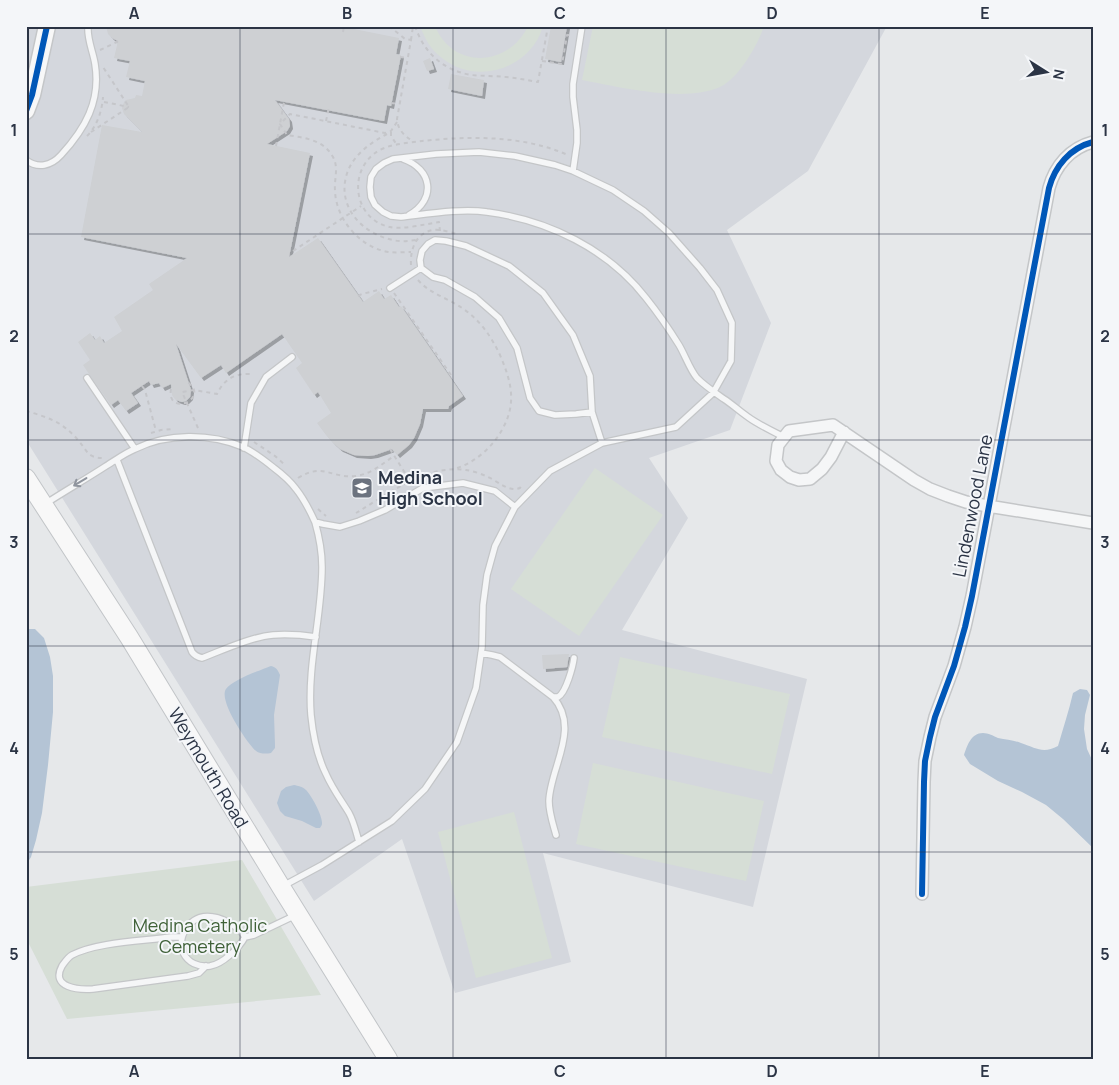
<svg xmlns="http://www.w3.org/2000/svg" width="1119" height="1085" font-family="Manrope,sans-serif">
<style>
.built{fill:#d4d7dd}
.green{fill:#d6ded6}
.water{fill:#b4c4d5}
.building{fill:#ced0d3;filter:url(#shadow)}
.lines{fill:none;stroke-linecap:round;stroke-linejoin:round}
.lane-casing{stroke:#c4c6c8;stroke-width:8}
.street-casing{stroke:#c4c6c8;stroke-width:14}
.secondary-casing{stroke:#c4c6c8;stroke-width:19}
.primary-casing{stroke:#c2c5c8;stroke-width:20}
.path{stroke:#c5c6ca;stroke-width:2;stroke-dasharray:4 4;stroke-linecap:butt}
.lane{stroke:#f5f6f7;stroke-width:5.5}
.street{stroke:#f5f6f7;stroke-width:11}
.secondary{stroke:#f8f8f8;stroke-width:16}
.primary{stroke:#f8f8f8;stroke-width:18}
.cycleway-casing{stroke:#f4f6f9;stroke-width:9}
.cycleway{stroke:#0057b8;stroke-width:6}
.oneway{stroke:#90959e}
.grid{fill:none;stroke:#2b3445;stroke-width:1;stroke-opacity:0.55}
.labels{text-anchor:middle;stroke-width:4;stroke-linejoin:round;paint-order:stroke}
.poi-label{font-size:18px;font-weight:bold;fill:#2b3445;stroke:#f4f6f9;text-anchor:start}
.street-label{font-size:18px;fill:#2b3445;stroke:#f4f6f9}
.park-label{font-size:18px;fill:#3f6138;stroke:#f4f6f9}
.neatline{fill:none;stroke:#2b3445;stroke-width:2}
.grid-label{font-size:16px;text-anchor:middle;font-weight:bold;fill:#2b3445}
</style>
<defs>
<filter id="shadow"><feDropShadow dx="3" dy="3" stdDeviation="0" flood-color="#0004"/></filter>
</defs>
<rect width="100%" height="100%" fill="#e6e8ea"/>
<path class="built" d="M26,26h861l-79,145 -81,59 44,93 -41,107 -81,28 39,60 -66,112 185,49 -54,228 -210,-54 28,109 -116,31 -53,-154 -88,62 -288,-461z"/>
<path class="green" d="M420,26h15c18,44 74,41 93,0h15c-12,43 -67,60 -101,32 -11,-8 -17,-19 -22,-32z
M593,26h171c-6,19 -26,53 -44,61 -36,16 -101,0 -138,-7z
M595,468l68,47 -84,121 -68,-47z
M620,657l170,37 -18,80 -170,-37z
M593,763l171,38 -18,80 -170,-37z
M514,812l38,146 -76,20 -38,-146z
M242,860l79,135 -254,24 -41,-81v-51z"/>
<path class="water" d="M26,628l3,1h6l9,9 6,19 3,19v36l-5,53 -6,48 -6,27 -5,17 -5,8z
M271,666c5,1 7,4 9,9l-6,40 1,30v3l-4,5c-5,1 -11,1 -15,-2 -9,-8 -38,-51 -30,-62 6,-9 35,-19 45,-23z
M1080,689l7,1 3,5 -5,20 -1,14 3,20 6,13v86l-30,-29 -17,-14 -24,-13 -24,-11 -28,-17 -6,-9c3,-9 7,-22 19,-22 5,0 11,3 15,5 8,2 16,2 23,5 15,5 22,11 37,3 5,-18 11,-35 15,-53z
M294,785c4,1 8,1 12,5 5,5 17,26 16,34 0,1 -1,2 -2,4h-4l-14,-7 -17,-5 -5,-5 -3,-8 4,-12 5,-4z"/>
<path class="building" d="M106,26h233l60,12 -3,16 5,1 -10,51 -4,-1 -3,16 -109,-21 14,19 1,7 -3,5 -20,13 43,9 -21,104 29,-19 45,64 16,-11 5,8 7,-4 8,12 2,-1 62,90 -14,10 -1,3h-25l-3,15 -6,14 -5,7 -12,10 -5,-6 -17,6 -7,1 -14,-1 -14,-6 -7,-6 -7,-8 -9,-12 14,-10 -13,-21 -4,3 -18,-27 6,-5 -20,-29 -56,39 -5,-8 -20,13 -25,-34 15,46 -1,7 -4,4 -4,1 -6,-2 -2,-2 -2,-3 -1,-11 -9,4 -3,-5 -8,2 -2,-4 -18,12 7,10 -12,8 -8,-11 -7,5 -22,-31 -6,-9 7,-5 -12,-18 12,-9 5,7 5,-4 4,7 18,-12 -8,-14 39,-27 -4,-6 38,-26 -106,-21 21,-112 40,7 -18,-18 -2,-6 2,-6 2,-2 9,-2 1,-3 6,1 3,-15 -19,-4 4,-16 -16,-3 4,-17 -6,-3 -4,-4z
M551,26h16l-6,36 -16,-3z
M430,58l4,11 -7,2 -4,-10z
M451,74l33,6 -2,16 -34,-7z
M569,654l-2,13 -24,2 -1,-14z"/>
<g class="lines">
<g class="lane-casing">
<path id="lane" d="M403,159c29,10 34,40 6,56
M26,160c12,9 25,6 35,-5 24,-26 40,-54 34,-91 -2,-13 -8,-24 -7,-38
M573,171l4,-28v-13l-4,-33v-13l9,-58
M390,288l31,-20
M87,378l48,71
M592,412l-16,2 -21,1 -16,-4 -9,-13 -13,-50 -18,-30 -24,-21 -30,-17 -12,-3 -12,-9 -1,-8 2,-9 6,-7 7,-4 11,1 20,5 43,20 34,27 30,42 17,41 2,36 10,31
M244,448l7,-45 15,-26 26,-20
M117,460l75,192c3,4 5,5 10,6 21,-8 49,-21 71,-23 14,-1 29,0 43,2
M45,504c20,-13 41,-25 61,-38 10,-6 19,-13 29,-17 32,-16 75,-16 108,-2 11,5 21,13 31,21 8,6 16,13 22,21 8,10 14,22 19,33
M481,653l11,2 8,2 53,40c28,31 -3,71 -4,104 0,12 4,23 7,34
M553,697c2,0 3,0 5,0 8,-4 15,-31 16,-39
M359,842c-3,-10 -5,-20 -10,-29 -8,-13 -17,-25 -23,-39 -9,-18 -13,-39 -15,-59 -4,-50 11,-99 11,-148 0,-16 -3,-31 -7,-45l8,2 17,3 19,-6 26,-11 38,-22 40,-5 32,8 20,16
M283,886l39,-21 70,-44 33,-32 32,-47 19,-54 6,-41 1,-42 4,-30 8,-29 20,-39 35,-36 52,-28 74,-16 37,-34 18,-32 1,-38 -15,-33 -17,-22 -31,-35 -25,-22 -31,-21 -40,-19 -18,-6 -40,-9 -36,-4 -43,2 -43,5 -9,4 -8,6 -5,8 -1,10 1,10 4,8 8,7 8,4 10,1c26,-3 61,-9 86,-5 61,8 121,37 159,86 12,15 23,31 33,47 6,10 11,25 18,33 8,8 17,14 27,21 8,5 15,12 24,18 11,8 24,14 36,20
M182,937h-11c-28,4 -74,5 -99,18 -4,2 -7,7 -10,11 -12,22 17,24 31,23l95,-13 11,-3 7,-7
M245,937c-6,-10 -20,-18 -32,-20 -9,-2 -18,1 -24,8 -17,19 -4,44 21,41 13,-2 29,-18 35,-29l9,-2 42,-20"/>
</g>
<g class="street-casing">
<path id="street" d="M844,432l-13,25 -9,12 -12,10 -11,1 -9,-3 -9,-7 -5,-9 2,-16 11,-14 44,-6 81,55 16,9 18,7 18,6 22,4 105,17
M922,894l2,-112 1,-21 5,-24 5,-20 19,-51 11,-39 7,-31 77,-408c6,-22 21,-40 44,-46"/>
</g>
<g class="secondary-casing">
<path id="secondary" d="M26,111l6,-16 15,-69"/>
</g>
<g class="primary-casing">
<path id="primary" d="M26,478l103,159 152,250 107,172"/>
</g>
<path class="path" d="M389,26l16,13 6,1 -14,79c1,12 8,17 17,23
M415,26c9,27 28,44 56,49 12,1 24,1 35,2 11,1 21,3 32,5l10,-56
M343,32l1,-6
M411,40l2,-14
M100,50l17,-8 4,1
M400,57l7,1
M542,61l20,3 5,-29h4
M104,102l25,5
M391,103l7,1
M326,121l3,-14
M397,122l-6,9 -6,2 -95,-19 -10,10 7,11c17,3 36,4 46,22 6,11 1,22 2,34 1,28 25,57 54,61 7,1 15,0 22,0
M91,132l38,-25 -26,-40
M391,132v4l6,9
M387,134c-17,9 -36,22 -41,43 -8,31 17,57 47,63 7,2 15,1 23,0
M87,136c10,-10 15,-25 16,-39
M276,146l8,-44
M440,231l-1,-9c-13,2 -37,8 -49,5 -35,-7 -43,-53 -15,-74 12,-9 32,-10 47,-12 48,-5 100,-6 146,14
M293,251l68,-45
M411,265c-1,-16 5,-32 22,-35 7,-1 17,2 24,4
M418,280c12,14 30,18 44,28 18,12 29,28 38,47 11,26 17,47 3,73 -10,19 -28,35 -49,41
M394,293l57,82
M358,296l4,-2 20,-5
M142,386l3,4 11,41
M171,389c-5,29 42,9 15,-8
M26,411c11,3 24,7 34,13 7,5 13,10 18,16 9,10 9,18 25,18
M198,428l-16,-36 12,-2 23,4c7,-15 18,-21 35,-20
M151,433l10,-3 12,-1
M254,442l21,14 9,8
M390,449l20,32
M298,478c25,-16 34,1 58,-2 15,-2 26,-12 38,-20
M318,509l8,7
M356,513c32,-19 71,-49 110,-43 7,1 16,4 22,7 11,5 20,15 32,11l2,-3"/>
<use href="#lane" class="lane"/>
<use href="#street" class="street"/>
<use href="#secondary" class="secondary"/>
<use href="#primary" class="primary"/>
<g class="cycleway-casing">
<path id="cycleway" d="M26,111l6,-16 15,-69
M922,894l2,-112 1,-21 5,-24 5,-20 19,-51 11,-39 7,-31 77,-408c6,-22 21,-40 44,-46"/>
</g>
<use href="#cycleway" class="cycleway"/>
</g>
<defs><path id="oneway-shaft" d="M-6 0H5M1.5-3L5.5 0L1.5 3" fill="none" stroke-width="1.6" stroke-linecap="round" stroke-linejoin="round" transform="scale(1.25)"/></defs>
<use class="oneway" href="#oneway-shaft" transform="translate(80 482) rotate(149)"/>
<path class="grid" d="M240,26v1033M453,26v1033M666,26v1033M879,26v1033M26,234h1067M26,440h1067M26,646h1067M26,852h1067"/>
<defs>
<g id="school-square" transform="scale(1.125)"><rect x="-9" y="-9" width="18" height="18" rx="4" fill="#6c737f" stroke="#f4f6f9"/><path d="M0-5L7-2L0 1L-7-2ZM-4 1L0 2.5L4 1V4Q0 6-4 4Z" fill="#fff"/></g>
</defs>
<g fill-rule="evenodd">
<use href="#school-square" x="362" y="488"/>
</g>
<g class="labels">
<g class="poi-label">
<text x="378" y="484">Medina<tspan x="378" dy="21">High School</tspan></text>
</g>
<g class="street-label">
<text transform="translate(973 506) rotate(-79)" y="6">Lindenwood Lane</text>
<text transform="translate(208 768) rotate(59)" y="6">Weymouth Road</text>
</g>
<g class="park-label">
<text x="200" y="932">Medina Catholic<tspan x="200" dy="21">Cemetery</tspan></text>
</g>
</g>
<rect width="1119" height="1085" fill="none" stroke="#f4f6f9" stroke-width="55"/>
<g transform="translate(1046 72) rotate(101)" stroke="#f4f6f9" stroke-width="4" paint-order="stroke">
<path d="M0-4L9 19L0 12L-9 19Z" fill="#2b3445"/>
<text y="-8" font-size="14" font-weight="bold" text-anchor="middle" fill="#2b3445">N</text>
</g>
<rect x="28" y="28" width="1064" height="1030" class="neatline"/>
<g class="grid-label">
<text x="134" y="19">A</text>
<text x="347" y="19">B</text>
<text x="560" y="19">C</text>
<text x="772" y="19">D</text>
<text x="985" y="19">E</text>
<text x="14" y="136">1</text>
<text x="1105" y="136">1</text>
<text x="14" y="342">2</text>
<text x="1105" y="342">2</text>
<text x="14" y="548">3</text>
<text x="1105" y="548">3</text>
<text x="14" y="754">4</text>
<text x="1105" y="754">4</text>
<text x="14" y="960">5</text>
<text x="1105" y="960">5</text>
<text x="134" y="1077">A</text>
<text x="347" y="1077">B</text>
<text x="560" y="1077">C</text>
<text x="772" y="1077">D</text>
<text x="985" y="1077">E</text>
</g>
</svg>
